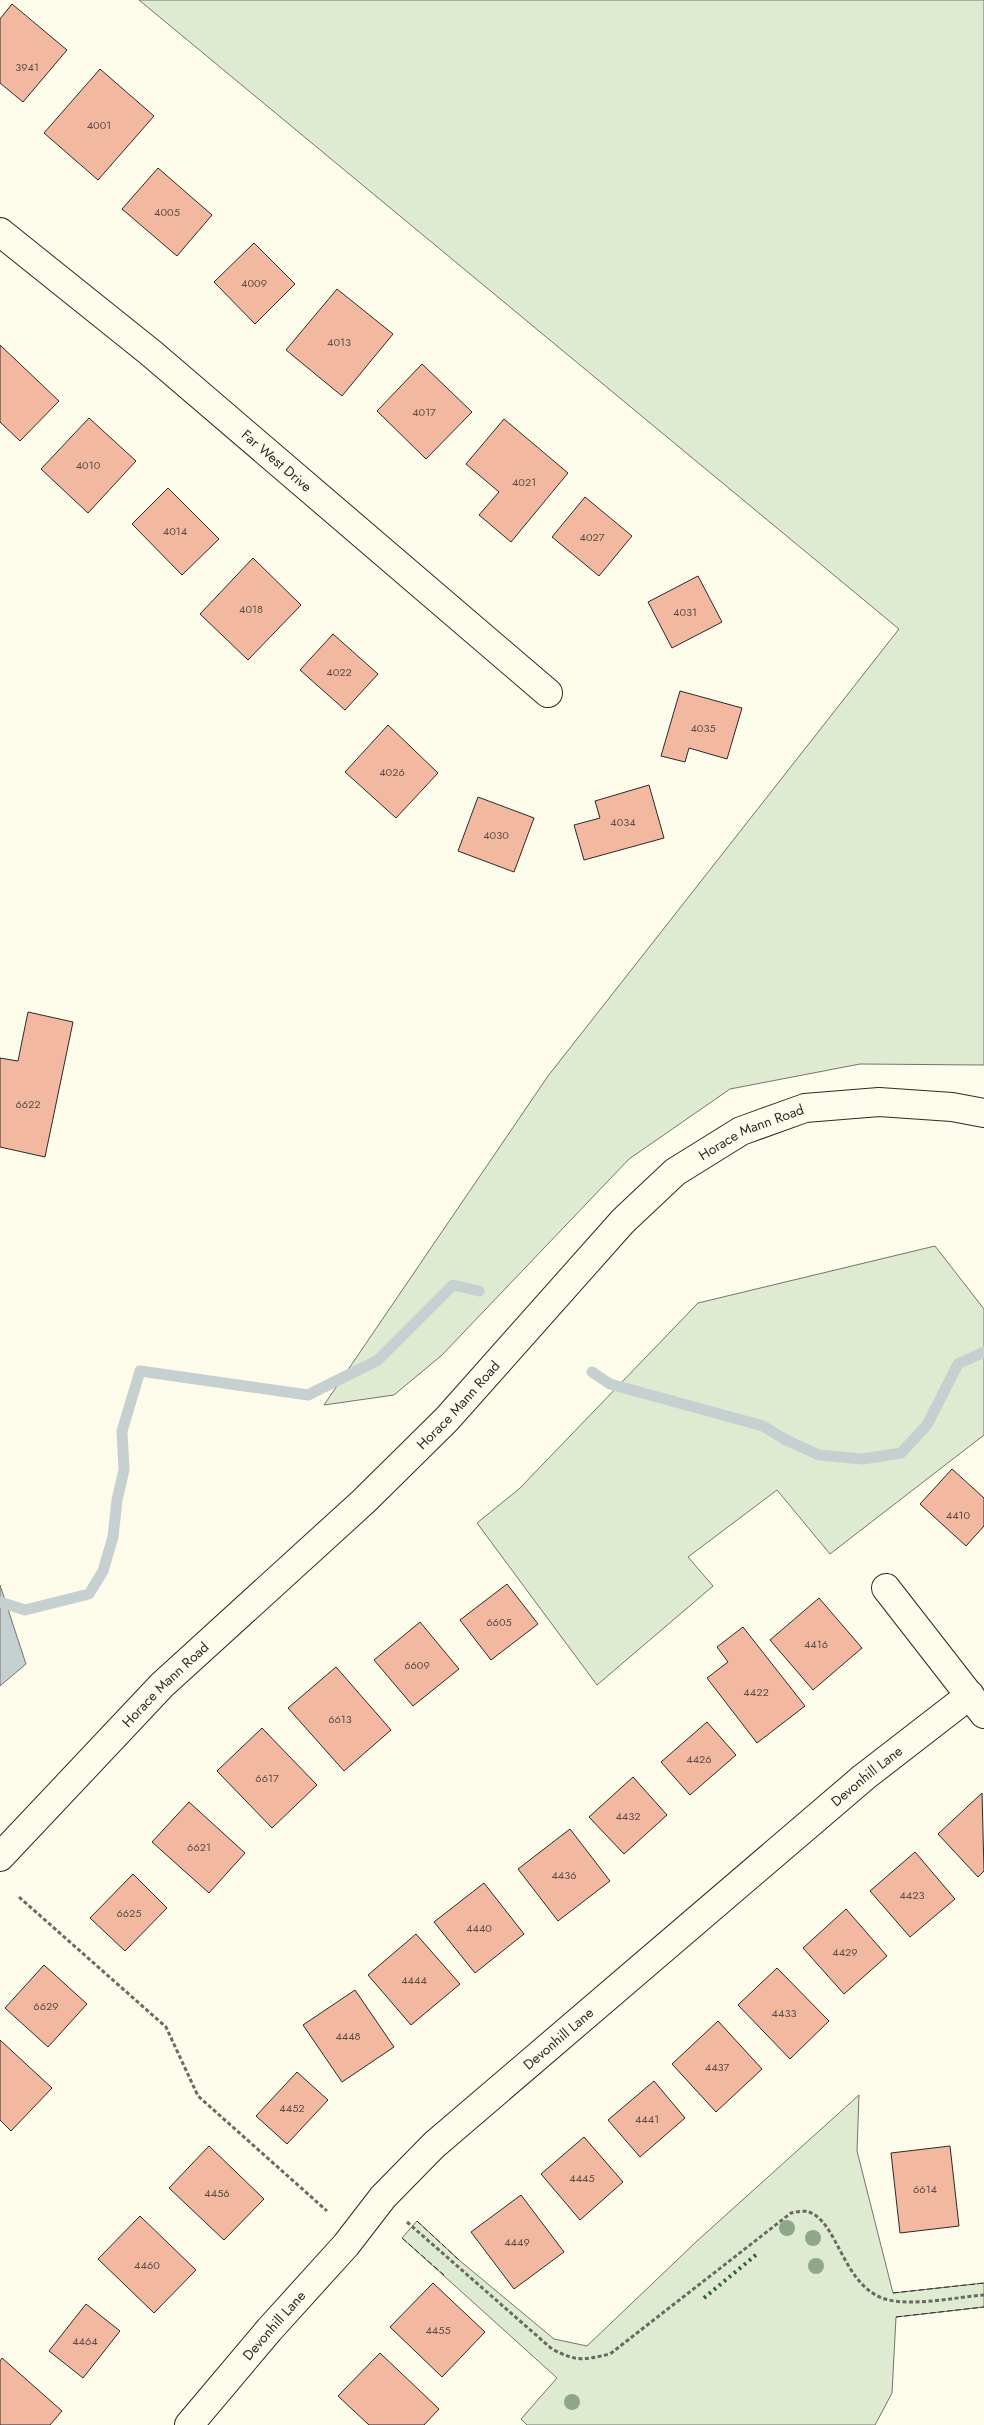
<svg xmlns="http://www.w3.org/2000/svg" width="984" height="2425" font-family="Jost,sans-serif">
<style>
.green{fill:#deebd1;stroke:#74746e}
.water{fill:#c7d0d0;stroke:#74746e}
.lines{fill:none;stroke-linecap:round;stroke-linejoin:round}
.stream{stroke:#c7d0d0;stroke-width:11}
.building{fill:#f2b8a0;stroke:#2b2b2b}
.minor-casing{stroke:#2b2b2b;stroke-width:30}
.path{stroke:#6a6964;stroke-width:3;stroke-dasharray:4 2.5;stroke-linecap:butt}
.minor{stroke:#fdfbea;stroke-width:28}
.hedge{stroke:#34623c;stroke-width:4;stroke-dasharray:2.5 4;stroke-linecap:butt}
.fence{stroke:#2b2b2b;stroke-width:1;stroke-dasharray:6 2.5;stroke-linecap:butt}
.tree{fill:#8ea78a}
.labels{text-anchor:middle;stroke-width:4;stroke-linejoin:round;paint-order:stroke}
.number-label{font-size:11px;fill:#5d4e48}
.street-label{font-size:14px;fill:#2b2b2b;stroke:#fdfbea}
</style>
<rect width="100%" height="100%" fill="#fdfbea"/>
<path class="green" d="M139,0h845v1065l-124,-1 -130,25 -101,70 -187,196 -48,40 -70,10 224,-329 351,-447z
M935,1246l49,63v126l-154,119 -53,-64 -89,67 25,29 -116,99 -120,-162 42,-34 179,-186z
M859,2095l-2,56 36,142 91,-10v24l-88,10 -4,76 -17,32h-348l-6,-6 36,-41 -155,-140 15,-17 42,39 95,79 33,7 110,-105z"/>
<path class="water" d="M0,1585l26,79 -26,22z"/>
<g class="lines">
<path class="stream" d="M592,1372l18,12 153,42 23,14 33,15 44,4 38,-6 26,-28 31,-61 26,-12
M0,1602l25,8 64,-16 14,-23 10,-34 4,-37 7,-30 -2,-39 18,-60 168,24 70,-35 75,-75 26,6"/>
</g>
<path class="building" d="M12,4l55,46 -44,52 -23,-19v-64z
M100,69l54,47 -56,64 -54,-47z
M158,168l54,47 -35,41 -55,-47z
M254,243l41,41 -40,40 -41,-42z
M337,289l56,45 -51,62 -56,-46z
M0,345l59,56 -39,40 -20,-19z
M422,364l50,48 -46,47 -49,-48z
M89,418l47,43 -48,52 -47,-44z
M504,419l64,54 -57,69 -32,-27 20,-23 -33,-28z
M168,488l51,51 -37,36 -50,-51z
M585,497l47,39 -33,40 -47,-39z
M253,558l48,47 -53,55 -48,-46z
M698,576l24,46 -50,26 -24,-46z
M333,634l45,40 -33,36 -45,-40z
M680,691l62,17 -15,51 -38,-11 -4,14 -24,-6z
M388,725l50,48 -42,45 -51,-46z
M649,785l15,53 -80,22 -10,-35 26,-7 -5,-17z
M478,797l56,21 -20,54 -56,-21z
M28,1012l45,10 -28,135 -45,-10v-89l18,3z
M952,1469l32,29v28l-18,20 -46,-42z
M507,1584l31,40 -47,36 -31,-40z
M819,1598l43,50 -49,42 -43,-50z
M420,1622l39,47 -46,37 -39,-46z
M743,1627l62,79 -48,37 -50,-65 21,-16 -11,-15z
M336,1667l55,63 -47,41 -56,-63z
M707,1722l29,33 -46,40 -29,-33z
M262,1728l55,57 -45,43 -55,-57z
M633,1777l34,38 -43,39 -35,-37z
M982,1793l2,78 -6,6 -40,-43z
M189,1802l56,51 -36,40 -57,-51z
M570,1829l40,52 -52,40 -40,-52z
M915,1852l40,47 -45,38 -40,-46z
M133,1874l34,34 -42,43 -35,-33z
M484,1883l40,51 -49,39 -41,-51z
M846,1909l41,47 -43,38 -41,-46z
M416,1934l44,50 -49,41 -43,-50z
M44,1965l43,39 -39,43 -43,-39z
M777,1968l52,53 -39,38 -52,-54z
M355,1990l39,57 -52,35 -39,-57z
M718,2021l44,48 -46,43 -44,-48z
M0,2040l52,48 -41,43 -11,-11z
M297,2072l31,28 -41,44 -31,-28z
M654,2081l31,37 -45,39 -32,-37z
M584,2137l39,45 -43,38 -39,-46z
M209,2146l55,53 -40,41 -55,-52z
M950,2146l9,80 -59,7 -9,-80z
M521,2195l43,57 -50,37 -43,-57z
M140,2216l56,54 -42,43 -56,-54z
M433,2283l52,49 -43,45 -52,-50z
M86,2304l34,27 -37,47 -34,-27z
M380,2353l59,56 -15,16h-55l-31,-29z
M2,2358l60,53 -12,14h-50v-64z"/>
<g class="lines">
<g class="minor-casing">
<g id="minor">
<path id="s1" d="M0,232l151,121 397,340"/>
<path d="M886,1588l98,126"/>
<path id="s2" d="M0,1857l162,-172 202,-184 83,-82 176,-198 52,-49 66,-41 64,-23 74,-6 73,5 32,6"/>
<path id="s3" d="M189,2425l80,-95 77,-85 37,-48 51,-52 430,-368 106,-82"/>
</g>
</g>
<path class="path" d="M19,1897l147,130 32,69 129,115
M407,2222l145,127c25,13 31,11 58,5l181,-141c5,-1 14,-3 18,-1 29,10 34,74 76,87 27,8 71,-2 99,-4"/>
<use href="#minor" class="minor"/>
<path class="hedge" d="M704,2298l53,-44"/>
<path class="fence" d="M417,2221l42,39
M402,2238l42,37
M893,2293l91,-10
M896,2317l88,-10"/>
</g>
<g class="tree">
<circle cx="787" cy="2228" r="8"/>
<circle cx="813" cy="2238" r="8"/>
<circle cx="816" cy="2266" r="8"/>
<circle cx="572" cy="2402" r="8"/>
</g>
<g class="labels">
<g class="number-label">
<text x="27" y="71">3941</text>
<text x="99" y="129">4001</text>
<text x="167" y="216">4005</text>
<text x="254" y="287">4009</text>
<text x="339" y="346">4013</text>
<text x="424" y="416">4017</text>
<text x="88" y="469">4010</text>
<text x="524" y="486">4021</text>
<text x="175" y="535">4014</text>
<text x="592" y="541">4027</text>
<text x="251" y="613">4018</text>
<text x="685" y="616">4031</text>
<text x="339" y="676">4022</text>
<text x="703" y="732">4035</text>
<text x="392" y="776">4026</text>
<text x="623" y="826">4034</text>
<text x="496" y="839">4030</text>
<text x="28" y="1108">6622</text>
<text x="958" y="1519">4410</text>
<text x="499" y="1626">6605</text>
<text x="816" y="1648">4416</text>
<text x="417" y="1669">6609</text>
<text x="756" y="1696">4422</text>
<text x="340" y="1723">6613</text>
<text x="699" y="1763">4426</text>
<text x="267" y="1782">6617</text>
<text x="628" y="1820">4432</text>
<text x="199" y="1851">6621</text>
<text x="564" y="1879">4436</text>
<text x="912" y="1899">4423</text>
<text x="129" y="1917">6625</text>
<text x="479" y="1932">4440</text>
<text x="845" y="1956">4429</text>
<text x="414" y="1984">4444</text>
<text x="46" y="2010">6629</text>
<text x="784" y="2017">4433</text>
<text x="348" y="2040">4448</text>
<text x="717" y="2071">4437</text>
<text x="292" y="2112">4452</text>
<text x="647" y="2123">4441</text>
<text x="582" y="2182">4445</text>
<text x="925" y="2193">6614</text>
<text x="217" y="2197">4456</text>
<text x="517" y="2246">4449</text>
<text x="147" y="2269">4460</text>
<text x="438" y="2334">4455</text>
<text x="85" y="2345">4464</text>
</g>
<g class="street-label">
<text dy="5" stroke="none"><textPath href="#s1" startOffset="359">Far West Drive</textPath></text>
<text dy="5" stroke="none"><textPath href="#s2" startOffset="1049">Horace Mann Road</textPath></text>
<text dy="5" stroke="none"><textPath href="#s2" startOffset="644">Horace Mann Road</textPath></text>
<text dy="5" stroke="none"><textPath href="#s2" startOffset="239">Horace Mann Road</textPath></text>
<text dy="5" stroke="none"><textPath href="#s3" startOffset="941">Devonhill Lane</textPath></text>
<text dy="5" stroke="none"><textPath href="#s3" startOffset="536">Devonhill Lane</textPath></text>
<text dy="5" stroke="none"><textPath href="#s3" startOffset="131">Devonhill Lane</textPath></text>
</g>
</g>
</svg>
